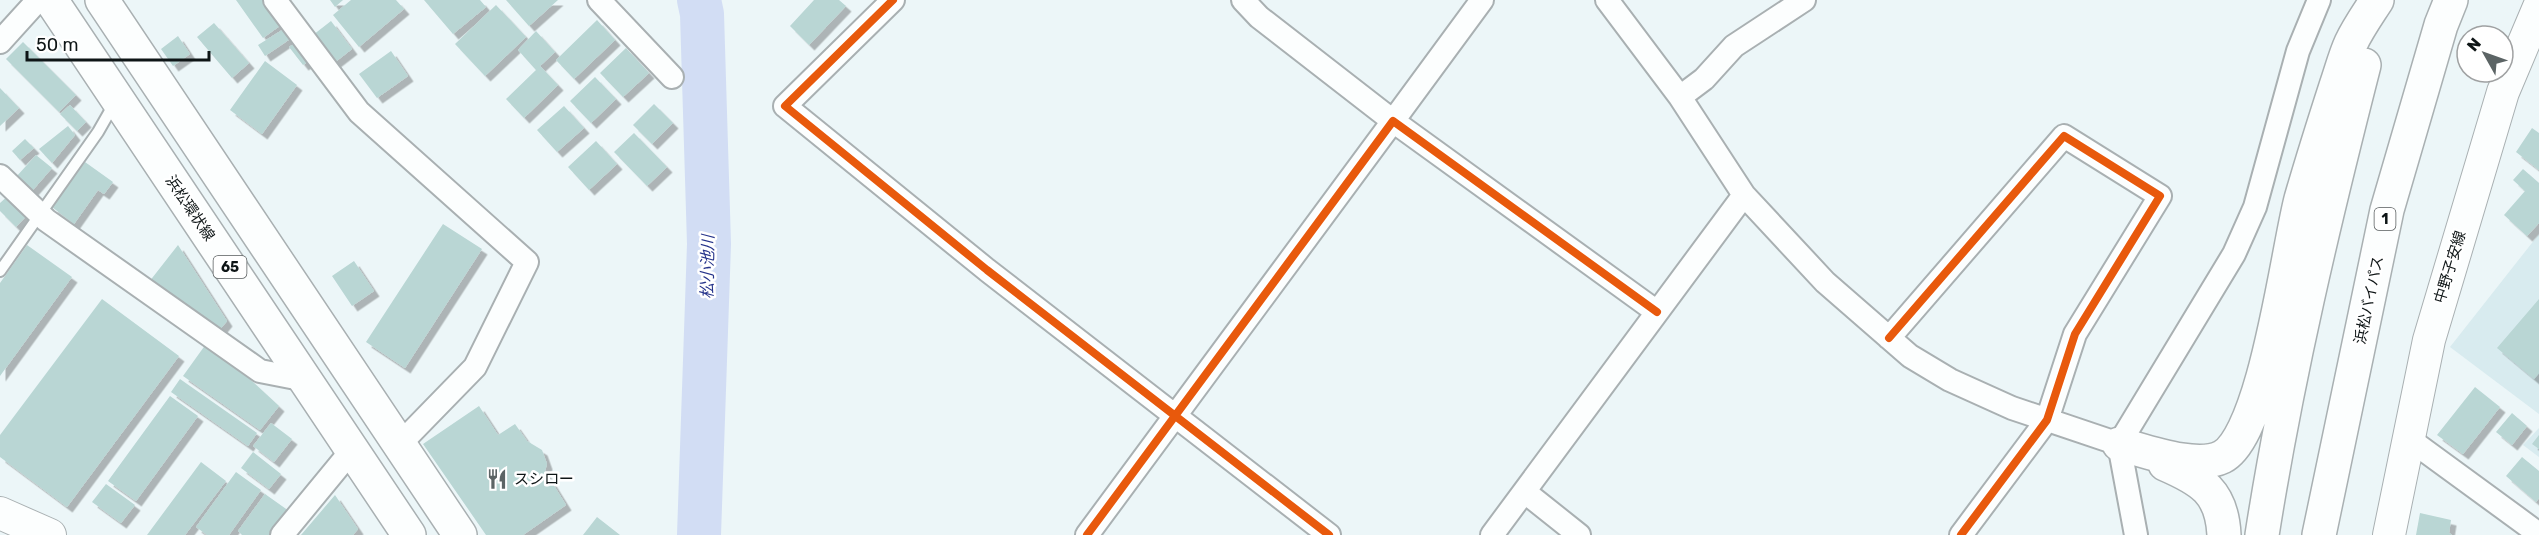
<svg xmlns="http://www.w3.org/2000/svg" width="2539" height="535" font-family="Rubik,'Noto Sans JP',sans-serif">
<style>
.built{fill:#d8ebef}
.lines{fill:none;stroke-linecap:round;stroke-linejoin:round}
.river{stroke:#d2ddf4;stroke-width:44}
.building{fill:#b9d6d4;filter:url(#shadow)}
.lane-casing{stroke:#a9b0b2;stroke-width:14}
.street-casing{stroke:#a9b0b2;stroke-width:26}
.secondary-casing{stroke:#a9b0b2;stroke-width:34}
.primary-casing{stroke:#a9b0b2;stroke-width:36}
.highway-casing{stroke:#a9b0b2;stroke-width:36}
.lane{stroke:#fcfefe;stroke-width:10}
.street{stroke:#fcfefe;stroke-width:22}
.secondary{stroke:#fcfefe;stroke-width:32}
.primary{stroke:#fcfefe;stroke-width:33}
.highway{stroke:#fcfefe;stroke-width:33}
.cycleway-casing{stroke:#fff;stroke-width:11}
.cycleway{stroke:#e8590c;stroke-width:8}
.labels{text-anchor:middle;stroke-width:5;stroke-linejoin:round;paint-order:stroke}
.shield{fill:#fff;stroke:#565b5c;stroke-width:1.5}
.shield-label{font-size:14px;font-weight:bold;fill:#0e1516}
.street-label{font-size:15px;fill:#0e1516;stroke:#fff}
.poi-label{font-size:15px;fill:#0e1516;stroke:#fff;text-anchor:start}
.water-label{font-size:16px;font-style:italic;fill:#26348b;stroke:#fff}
</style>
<defs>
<filter id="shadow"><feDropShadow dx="5.5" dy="5.5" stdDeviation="0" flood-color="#0004"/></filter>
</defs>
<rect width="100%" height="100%" fill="#ecf6f8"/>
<path class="built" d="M2539,234v180l-89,-67z
M2539,428v29l-16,-12z"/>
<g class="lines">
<path class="river" d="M699,535l10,-291 -7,-230 -3,-14"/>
</g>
<path class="building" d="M236,0h27l18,25 -18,13z
M330,0h13l-8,7z
M351,0h45l8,9 -45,38 -26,-32z
M424,0h56l6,7 -33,27z
M506,0h52l-29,26z
M814,0h25l7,6 -37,39 -19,-19z
M496,5l30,32 -41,39 -30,-32z
M597,20l18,20 -41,39 -18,-19z
M331,21l21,28 -18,14 -21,-28z
M214,23l35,40 -17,15 -35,-41z
M287,27l6,10 -28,19 -7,-11z
M536,31l19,21 -15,14 18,19 -34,33 -18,-19 30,-29 -18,-20z
M178,36l12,18 -17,12 -12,-17z
M298,41l14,18 -9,6 -14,-18z
M23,42l53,53 -17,17 -53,-53z
M626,48l23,25 -26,24 -23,-24z
M391,51l17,25 -31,22 -18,-24z
M265,61l32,24 -35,49 -32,-24z
M595,77l21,22 -25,24 -21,-22z
M0,88l19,20 -19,18z
M654,104l19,19 -21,21 -19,-19z
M70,105l16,17 -9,9 -17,-17z
M564,106l20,22 -27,24 -20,-22z
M68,126l7,9 -23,28 -13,-14z
M2532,128l7,5v37l-23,-18z
M634,133l33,34 -20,19 -33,-34z
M25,139l9,9 -14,12 -8,-9z
M596,141l21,23 -28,26 -21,-23z
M36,155l16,13 -20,23 -16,-14z
M85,162l28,20 -9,12 -6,-4 -24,34 -22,-17z
M2523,169l16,14v40l-12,13 -23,-21 21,-24 -12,-11z
M10,194l19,19 -13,14 -16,-16v-8z
M443,224l39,25 -77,119 -39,-26z
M27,245l45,32 -72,99v-93z
M178,245l49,76 -9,11 -69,-50z
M354,261l20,30 -22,15 -20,-30z
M102,299l77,57 -112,151 -67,-50v-22z
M2539,299v74l-5,6 -37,-31z
M206,344l22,15 51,47 -19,24 -77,-54z
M180,379l77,54 -9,13 -77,-54z
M2475,387l25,20 -37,47 -26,-19z
M170,396l28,20 -62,85 -28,-20z
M479,406l19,29 17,-11 12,17 15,9 5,14 -2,7 21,34 -43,30h-37l-63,-91z
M2512,413l15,13 -15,19 -16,-13z
M271,423l21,16 -18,23 -21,-16z
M2539,435v14l-7,-5z
M253,452l28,22 -12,15 -28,-21z
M2522,457l17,14v27l-3,4 -30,-26z
M201,462l25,19 -41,54h-38z
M236,472l25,18 -32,45h-22l-11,-8z
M106,484l29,21 -14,18 -29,-21z
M265,494l24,17 -17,24h-30l-4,-4z
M335,495l23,34 -5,6h-52z
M2420,513l31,7 -2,13 3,2h-36z
M597,517l23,18h-37z"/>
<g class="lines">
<g class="lane-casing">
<path id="lane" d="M0,271l98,-139 16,-28"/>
</g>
<g class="street-casing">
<path id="street" d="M275,0l84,112 168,150 -52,105 -76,78
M599,0l73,77
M893,0l-108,106 202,164 342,265
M1243,0l16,17 134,104 89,-121
M1607,0l73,97 64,98 81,87 85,74 40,24 62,28 107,36
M0,42l38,-42
M1680,97l24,-18 30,-33 70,-46
M0,176l46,44 214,151 46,9
M1889,338l175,-202 96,60 -85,138 -28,86 -86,115
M2409,439l130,95
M1525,492l54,43
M282,535l70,-85
M1087,535l306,-414 264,191
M1492,535l252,-340
M2136,535l-17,-91 115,-190 21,-47 43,-156 21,-51"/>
</g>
<g class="secondary-casing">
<path id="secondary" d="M0,513l50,22
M2389,535l40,-195 74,-248 36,-85"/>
</g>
<g class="primary-casing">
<path id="primary" d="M51,0l358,535
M102,0l358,535"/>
</g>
<g class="highway-casing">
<path id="highway" d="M2119,444c27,7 77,26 103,13 43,-22 66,-209 79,-258 11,-38 23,-76 35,-113 5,-14 9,-30 15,-43 7,-15 17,-29 26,-43
M2165,464c37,16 57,28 59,71
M2262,535c25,-159 62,-314 102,-470
M2319,535l68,-325 54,-185 10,-25"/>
</g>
<use href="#lane" class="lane"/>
<use href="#street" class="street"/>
<use href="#secondary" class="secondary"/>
<use href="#primary" class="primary"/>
<use href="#highway" class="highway"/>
<g class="cycleway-casing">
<path id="cycleway" d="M893,0l-108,106 202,164 342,265
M1889,338l175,-202 96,60 -85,138 -28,86 -86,115
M1087,535l306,-414 264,191"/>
</g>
<use href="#cycleway" class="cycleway"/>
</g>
<defs>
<g id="restaurant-bare" transform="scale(1.62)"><path d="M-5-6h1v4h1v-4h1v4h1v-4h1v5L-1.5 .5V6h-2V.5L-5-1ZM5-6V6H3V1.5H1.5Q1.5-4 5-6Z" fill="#5c6465" stroke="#fff" stroke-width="2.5" paint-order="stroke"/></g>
</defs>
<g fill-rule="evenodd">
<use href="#restaurant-bare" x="497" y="479"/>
</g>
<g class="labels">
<g class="shield">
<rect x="2374.5" y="208" width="21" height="22" rx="4.5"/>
<rect x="213.5" y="256" width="33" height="22" rx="4.5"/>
</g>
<g class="shield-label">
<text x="2385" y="224">1</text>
<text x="230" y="272">65</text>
</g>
<g class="street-label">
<text transform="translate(190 208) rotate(56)" y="5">浜松環状線</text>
<text transform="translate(2450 267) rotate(-73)" y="5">中野子安線</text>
<text transform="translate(2369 300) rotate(-78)" y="5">浜松バイパス</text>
</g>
<g class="poi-label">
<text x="514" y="484">スシロー</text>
</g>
<g class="water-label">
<text transform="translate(707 267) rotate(-89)" y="6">松小池川</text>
</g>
</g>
<g transform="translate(2485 54) rotate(310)"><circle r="28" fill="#ffffff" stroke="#9fa1a2" stroke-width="1.5"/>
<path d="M0-4.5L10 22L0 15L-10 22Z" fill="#5c6465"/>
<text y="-9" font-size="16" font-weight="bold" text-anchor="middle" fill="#0e1516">N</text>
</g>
<path d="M27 51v9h182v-9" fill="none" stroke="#0e1516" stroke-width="3"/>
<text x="36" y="51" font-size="18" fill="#0e1516" stroke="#ffffff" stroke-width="4.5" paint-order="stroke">50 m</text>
</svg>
